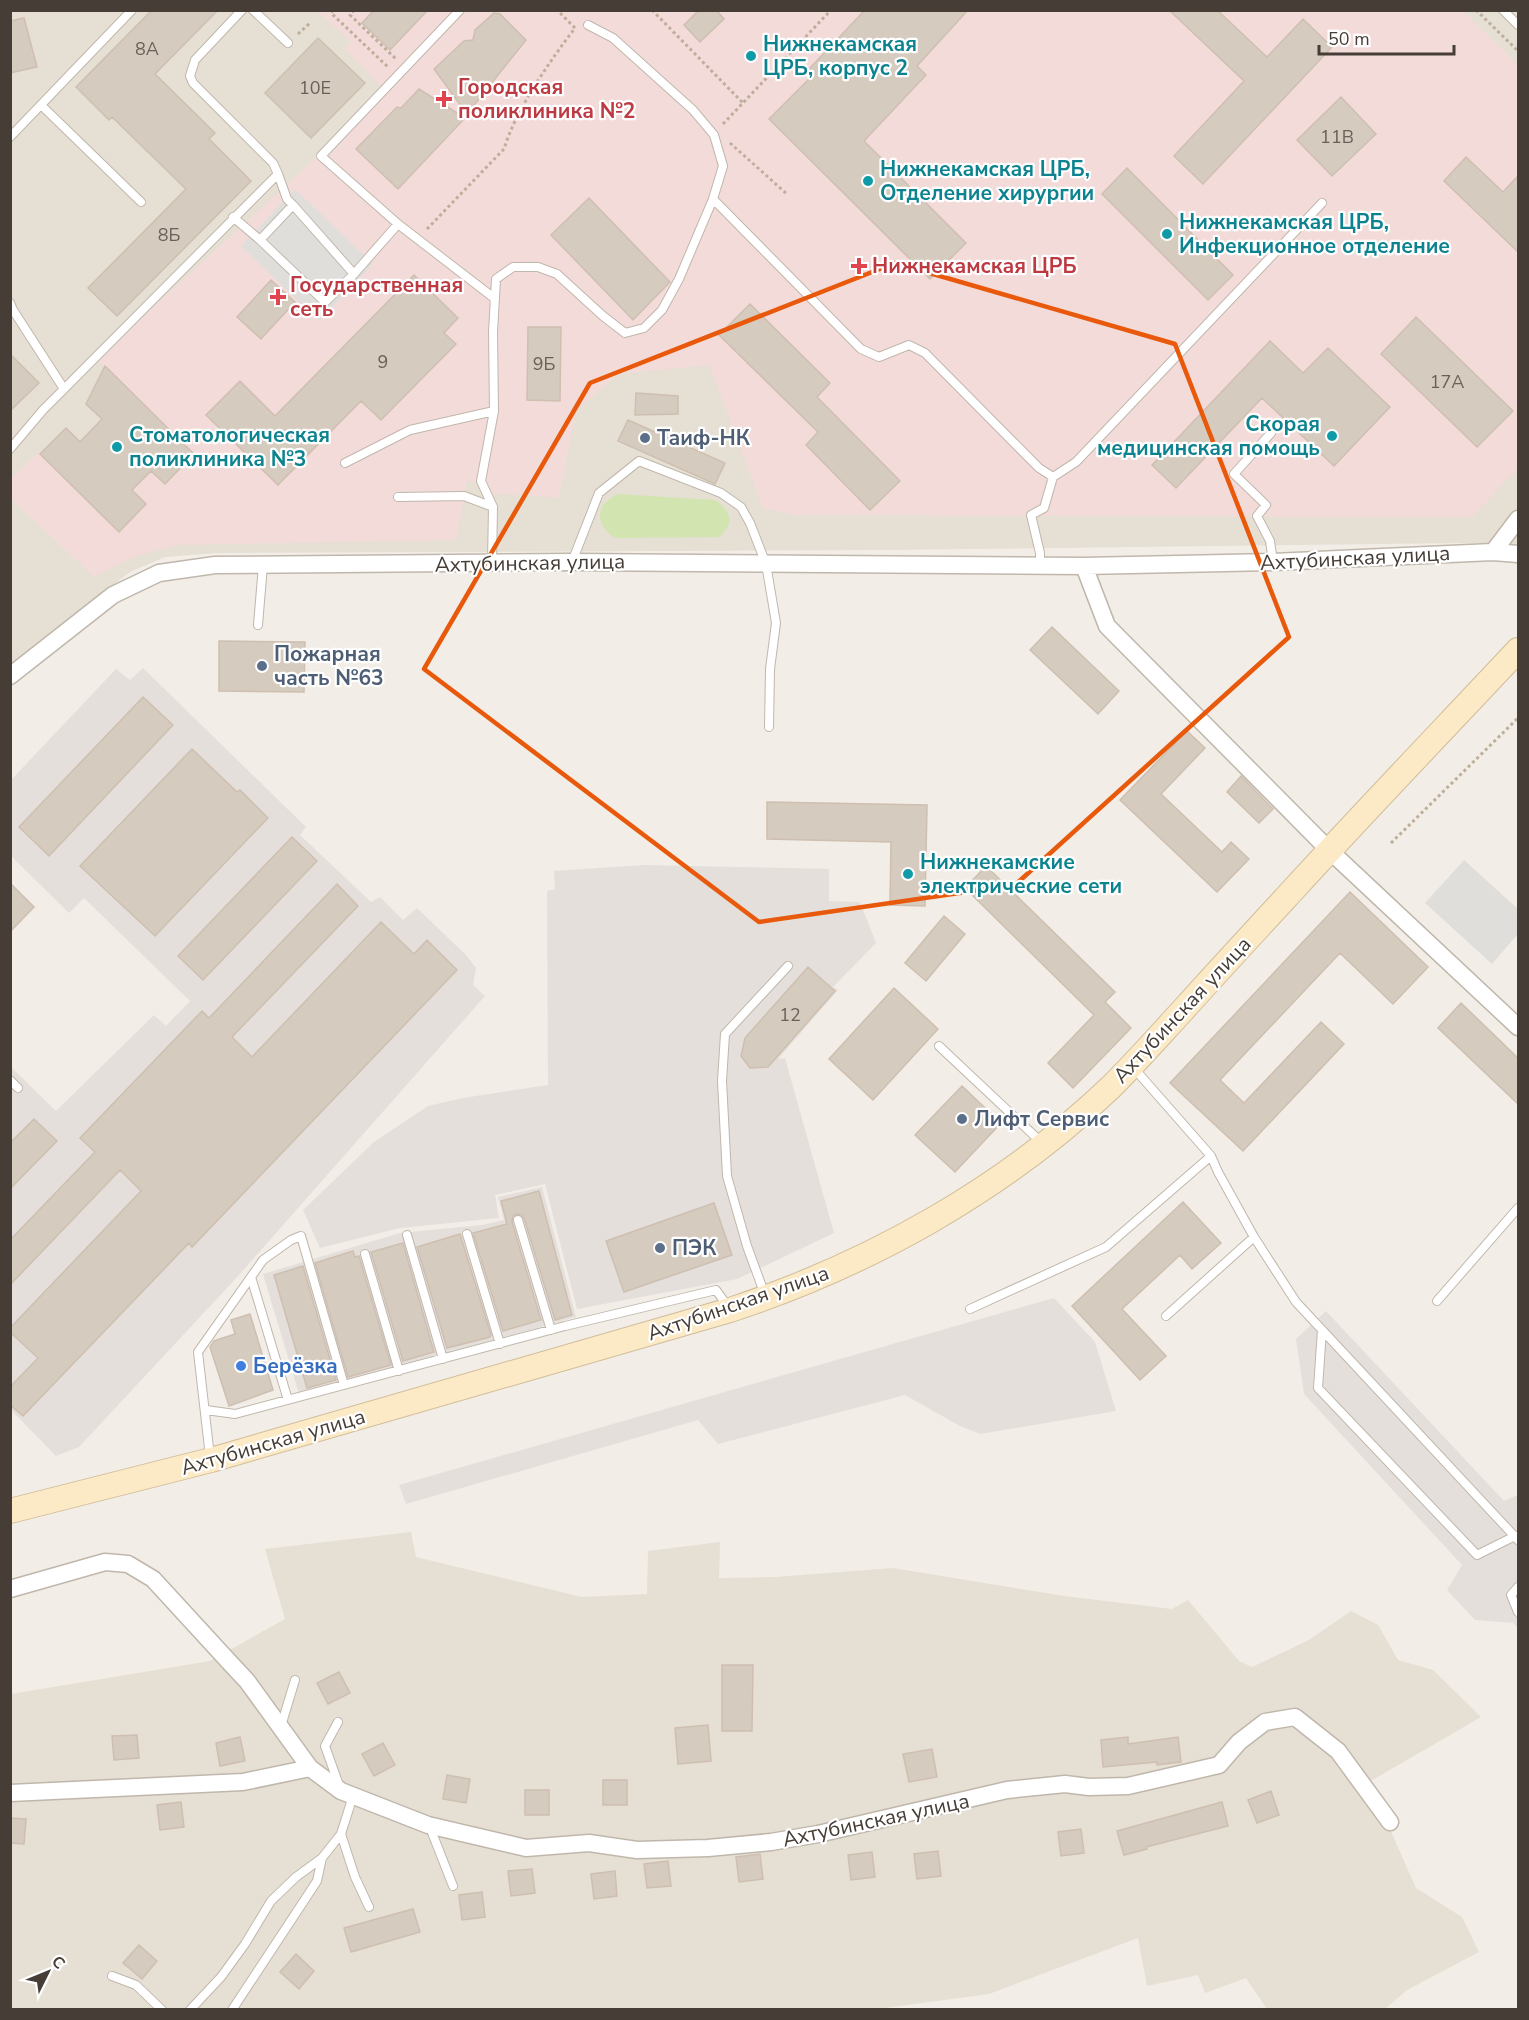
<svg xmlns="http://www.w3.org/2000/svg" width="1529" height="2020" font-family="'Nunito Sans',sans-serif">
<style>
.residential{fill:#e6dfd4}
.industrial{fill:#e5dfdb}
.medical{fill:#f3dbda}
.green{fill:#d2e5b0}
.parking{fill:#e0dedb}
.building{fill:#d6cbbf;stroke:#cebfb0;stroke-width:1.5}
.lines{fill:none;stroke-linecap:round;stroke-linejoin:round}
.lane-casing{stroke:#c0b7ac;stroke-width:10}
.street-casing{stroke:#c0b7ac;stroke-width:19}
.secondary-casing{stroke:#d0bc98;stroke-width:26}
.path{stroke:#beaf9b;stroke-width:3;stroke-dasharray:3 3;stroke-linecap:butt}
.lane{stroke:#fff;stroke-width:8}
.street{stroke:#fff;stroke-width:16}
.secondary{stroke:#fceac6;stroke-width:24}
.marked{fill:none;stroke:#e8590c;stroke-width:4.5;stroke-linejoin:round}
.culture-dot{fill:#0f9aa8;stroke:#fff;stroke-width:2}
.health-dot{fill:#e0444e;stroke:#fff;stroke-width:2}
.service-dot{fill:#5c6f8a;stroke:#fff;stroke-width:2}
.shop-dot{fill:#3f7fe0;stroke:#fff;stroke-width:2}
.labels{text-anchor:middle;stroke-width:4.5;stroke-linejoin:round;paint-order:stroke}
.number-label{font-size:18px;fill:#696058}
.culture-label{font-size:21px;font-weight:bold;fill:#0d838f;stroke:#fff;text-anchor:start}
.health-label{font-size:21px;font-weight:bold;fill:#be3a42;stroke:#fff;text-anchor:start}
.service-label{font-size:21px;font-weight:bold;fill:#4e5e75;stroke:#fff;text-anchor:start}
.street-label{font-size:21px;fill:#453d36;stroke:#fff}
.shop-label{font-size:21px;font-weight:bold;fill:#366cbe;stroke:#fff;text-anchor:start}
</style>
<rect width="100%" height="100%" fill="#f2ede6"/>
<path class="residential" d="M11,11h1507v534l-53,-2 -582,7 -666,3 -52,4 -35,15 -119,92z
M411,1532l5,25 166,40 65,-3 1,-43 72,-9 -1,36 57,-1 117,-9 171,28 108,13 16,-9 51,61 13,6 57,-27 42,-29 27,14 20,35 35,10 48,47 -112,65 47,106 46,29 17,35 -72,38 -22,19h-118l-21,-31 -41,15 -7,-18 -51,11 -9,-48 -149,56 -119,16h-859v-316l199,-33 75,-42 -20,-70z"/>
<path class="industrial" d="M143,668l163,159 -6,8 71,67 9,-5 23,23 14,-12 49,47 10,13 -3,17 12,11 -245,278 -161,173 -23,9 -45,-46 -1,-344 46,45 98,-96 12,11 24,-25 -106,-103 -15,15 -58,-57v-76l105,-111 14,11z
M643,865l186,4v32l31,1 16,41 -43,44 5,3 -60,69 7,-1 49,175 -97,46 -160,30 -32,-125 -50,11 4,23 -99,10 -80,20 -17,-38 71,-68 54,-36 35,-8 85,-13 -1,-194 8,-2 -1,-18z
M542,1187l34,130 -277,77 -36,-120 137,-41 82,-8 22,-5 -6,-23z
M1054,1298l41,44 21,69 -136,23 -20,-8 -55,-31 -187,49 -20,-24 -292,84 -7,-19z
M1326,1311l178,190 14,-6v133l-5,-5 -38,-3 -28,-30 15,-25 -158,-171 -8,-55z"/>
<path class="medical" d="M1462,10l56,55v403l-46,49 -677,-2 -32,-7 -54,-143 -90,9 -43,36 -17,88 -70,-5 -1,-11 -21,-1 -11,59 -279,5 -41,11 -42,21 -83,-78 -1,-20 29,-27 80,80 27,-27 -14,-15 19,-19 14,13 29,-29 -97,-96 204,-187 83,-83 -39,-40 6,-7 -34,-31z"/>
<path class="green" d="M618,494l97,6c16,11 20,23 4,37l-104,1c-21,-14 -20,-34 3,-44z"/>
<path class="parking" d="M295,189l78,75 -54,57 -78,-75z
M1464,860l54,49v25l-26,30 -67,-61z"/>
<path class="building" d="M152,10h66l-63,64 60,59 -6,6 42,42 -134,135 -29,-28 98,-99 -74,-72 -3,3 -33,-33z
M374,10h54l-38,40 -28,-27z
M699,10h17l8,9 -24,23 -16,-17z
M865,10h103l-51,56 9,9 -62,66 102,102 -36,36 -161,-160 45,-45 -5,-5z
M1169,10h48l50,47 36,-38 29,28 -129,137 -29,-28 70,-75z
M494,13l6,1 26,26 -59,74 -33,-45 30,-28 9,-1 2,-10z
M24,18l13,49 -27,6v-52z
M318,38l47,45 -54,55 -46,-45z
M419,89l46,29 -67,71 -42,-40 41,-42 4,1z
M1341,97l35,37 -44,42 -35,-36z
M1466,157l37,35 15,-16v76l-74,-71z
M1127,168l106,107 -25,25 -106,-106z
M589,198l81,84 -37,38 -82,-85z
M414,275l44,43 -14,15 12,11 -75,76 -20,-19 -83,84 -72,-70 34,-34 35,35z
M271,280l24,22 -34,37 -24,-22z
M750,304l80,79 -13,14 83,84 -30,29 -64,-65 12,-13 -99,-97z
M1416,317l97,94 -36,36 -96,-93z
M528,327h33l-1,74 -33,-1z
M1270,341l33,32 25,-25 62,59 -56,59 -72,-68 -86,90 -24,-23z
M10,354l29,29 -29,28z
M105,366l89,88 -29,30 -14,-13 -19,19 14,14 -27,28 -79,-78 26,-26 14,14 22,-23 -16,-15z
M636,393l42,3v18l-43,1z
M628,420l97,43 -10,21 -97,-43z
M1052,627l67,64 -21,23 -68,-64z
M219,641l86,1 -1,50 -85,-1z
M143,697l30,28 -124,131 -30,-29z
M1187,731l18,17 -44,46 61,58 9,-10 18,17 -32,33 -97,-92z
M192,749l45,43 3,-2 28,28 -113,118 -75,-70z
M1241,776l32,33 -14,14 -32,-31z
M767,802l160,3 -2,101 -35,-1 1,-63 -124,-3z
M292,837l25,24 -114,119 -25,-24z
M986,866l129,126 -10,10 26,26 -58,60 -25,-25 46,-48 -129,-127z
M10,883l24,24 -24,25z
M337,884l21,22 -126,131 20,20 129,-135 33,32 13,-14 30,30 -265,277 -3,-4 -166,173 -13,-11v-18l28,-29 -28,-26v-4l131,-137 -21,-21 -110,115v-45l85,-88 -15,-14 122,-127 7,7z
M1350,892l78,75 -35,37 -53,-51 -120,127 24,23 77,-81 23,22 -101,107 -73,-68z
M944,916l21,18 -39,47 -21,-18z
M808,967l27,24 -67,76 -18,1 -9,-12 4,-18z
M894,988l44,41 -65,71 -44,-41z
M1461,1003l57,55v46l-80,-76z
M962,1086l39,37 -46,49 -40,-37z
M34,1119l23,22 -47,48v-46z
M539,1191l33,124 -17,5 -31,-102 -2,-3 -5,-1 -4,2 -1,6 29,98 -38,11 -30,-98 34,-9 -6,-23z
M1183,1202l38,41 -29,26 -12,-14 -58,54 44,47 -26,24 -68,-74z
M714,1203l18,52 -108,37 -18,-51z
M460,1234l31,101 -1,2 -43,11 -30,-101z
M403,1243l31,109 -31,9 -32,-109z
M353,1251l2,6 4,-1 32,109 -43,12 -33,-114z
M303,1266l33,114 -29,8 -33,-113z
M250,1314l23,76 -44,16 -19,-59 4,-6 21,-7 -4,-14z
M722,1665h31l-1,66h-30z
M339,1672l11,21 -22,11 -11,-21z
M708,1725l3,36 -33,3 -3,-36z
M137,1735l2,23 -25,2 -2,-24z
M240,1737l5,24 -25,5 -4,-23z
M1128,1737v7l50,-7 3,25 -24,3v-3l-54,5 -2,-27z
M383,1743l12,22 -21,11 -12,-22z
M932,1749l5,28 -28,5 -6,-28z
M447,1775l23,4 -4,24 -23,-4z
M603,1780h24v25h-24z
M525,1790h24v25h-24z
M1271,1791l8,24 -22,8 -9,-23z
M181,1802l3,25 -24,3 -3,-25z
M1222,1802l6,24 -82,21 1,2 -23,6 -7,-24z
M10,1818l16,1 -2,25 -14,-1z
M1081,1829l3,24 -23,3 -3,-24z
M938,1851l3,25 -24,3 -3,-25z
M872,1852l3,25 -24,3 -3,-25z
M760,1854l3,25 -24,3 -3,-25z
M668,1861l3,25 -24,2 -3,-24z
M532,1869l3,24 -24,3 -3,-25z
M615,1871l2,25 -23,3 -3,-25z
M482,1892l3,25 -23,3 -3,-25z
M413,1909l7,23 -69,20 -7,-24z
M139,1945l18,16 -15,18 -19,-16z
M296,1954l18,17 -15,18 -19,-17z"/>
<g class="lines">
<g class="lane-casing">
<path id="lane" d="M253,10l35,33
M460,10l-139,146 77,68 96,74
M1503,10l15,15
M41,105l100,97
M10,137l122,-127
M278,174l9,25 6,6
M713,199l148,150 18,8 30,-12 16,8 114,115 14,9 23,-15 246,-259
M233,217l27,23
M354,274l-29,28 -65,-62 33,-35 61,69 44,-50
M10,303l3,7 51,79 -21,21 -33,39
M64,389l214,-215 -5,-11 -80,-80 -3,-7 5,-16 47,-50
M1271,433l-37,41 32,31 -9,11 13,25 3,21
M345,463l65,-33 84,-19
M398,497l66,-1 29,11
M572,562l27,-69 40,-32 82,32 20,14 9,16 16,41 10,59 -6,46 -1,58
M492,563l1,-56 -12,-26 13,-70 -1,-79 3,-53 17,-12h25l19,7 46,42 22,17 19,-5 18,-18 17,-31 34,-80 10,-33 -9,-31 -21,-25 -80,-72 -25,-13
M1040,565v-12l-9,-38 13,-7 9,-31
M258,625l5,-60
M939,1046l102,96
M1132,1066l79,90 7,16 36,65 42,65 222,238
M10,1080l8,8
M518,1220l33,110
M467,1234l33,110
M407,1235l36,124
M365,1254l34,117
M251,1277l37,123
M765,1295l-18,-49 -20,-70 -5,-95 3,-47 63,-68
M1437,1301l81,-93
M970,1309l136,-62 105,-91
M1166,1316l88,-79
M1322,1330l-4,58 159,167 38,-19
M206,1410l29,4 330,-88 151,-36 13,18
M210,1457l-12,-105 65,-92 28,-20 10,-4 43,149
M1518,1587l-7,8 7,17
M338,1722l-13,24 15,42
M281,1726l14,-46
M429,1825l24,61
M341,1834l14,43 14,30
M112,1976l24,9 26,25
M190,2010l31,-33 24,-33 26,-43 25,-24 26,-19 19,-24 12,-38
M232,2010l85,-129 5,-23"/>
</g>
<g class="street-casing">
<path id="street" d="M1493,552l25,-33
M1084,566l23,60 222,224 189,177
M10,676l103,-81 46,-22 56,-8 357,-3 512,4 189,-4 220,-10 25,2
M10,1589l95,-27 23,2 25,15 79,86 15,16 63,87
M10,1793l233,-11 67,-14 31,23 87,34 98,23 63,-5 48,7 71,-2 63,-6 47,-8 189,-44 58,-6 24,3 39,-1 91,-21 20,-23 26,-20 30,-5 43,34 52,71"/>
</g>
<g class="secondary-casing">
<path id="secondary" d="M10,1511l201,-51 519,-150c140,-46 274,-121 381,-223 25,-25 48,-51 72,-77 36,-40 73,-80 109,-119 75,-82 151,-161 226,-241"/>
</g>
<path class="path" d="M333,10l-2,3 57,54
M354,10l-4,5 46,44
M652,10l91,93
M1476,10l42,41
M298,34l12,-11
M723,124l108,-114
M730,143l57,51
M427,229l77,-80c12,-40 46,-88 71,-121l-18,-18
M1391,843l127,-125"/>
<use href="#lane" class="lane"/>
<use href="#street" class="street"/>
<use href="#secondary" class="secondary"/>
</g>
<path class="marked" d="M895,263l280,81 114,293 -274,248 -256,37 -335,-253 166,-286z"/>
<g class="culture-dot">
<circle cx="751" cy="56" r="6"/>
<circle cx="868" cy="181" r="6"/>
<circle cx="1167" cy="234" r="6"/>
<circle cx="1332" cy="436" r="6"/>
<circle cx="117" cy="447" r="6"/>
<circle cx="908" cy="874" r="6"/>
</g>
<g class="health-dot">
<path d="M441 90h6v6h6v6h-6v6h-6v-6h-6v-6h6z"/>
<path d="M856 257h6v6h6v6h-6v6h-6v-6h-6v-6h6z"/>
<path d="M275 288h6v6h6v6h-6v6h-6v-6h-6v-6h6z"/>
</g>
<g class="service-dot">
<circle cx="645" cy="438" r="6"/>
<circle cx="262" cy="666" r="6"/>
<circle cx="962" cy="1119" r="6"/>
<circle cx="660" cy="1248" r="6"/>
</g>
<circle class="shop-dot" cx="241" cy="1366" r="6"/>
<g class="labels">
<g class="number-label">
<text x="147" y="55">8А</text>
<text x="315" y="94">10Е</text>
<text x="1337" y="143">11В</text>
<text x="169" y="241">8Б</text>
<text x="383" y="368">9</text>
<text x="544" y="370">9Б</text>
<text x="1447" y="388">17А</text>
<text x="790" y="1021">12</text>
</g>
<g class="culture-label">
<text x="763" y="51">Нижнекамская<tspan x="763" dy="24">ЦРБ, корпус 2</tspan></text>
<text x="880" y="176">Нижнекамская ЦРБ,<tspan x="880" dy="24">Отделение хирургии</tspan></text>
<text x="1179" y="229">Нижнекамская ЦРБ,<tspan x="1179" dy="24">Инфекционное отделение</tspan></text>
<text x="1320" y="431" text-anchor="end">Скорая<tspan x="1320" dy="24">медицинская помощь</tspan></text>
<text x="129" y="442">Стоматологическая<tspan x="129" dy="24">поликлиника №3</tspan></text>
<text x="920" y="869">Нижнекамские<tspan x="920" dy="24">электрические сети</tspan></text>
</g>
<g class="health-label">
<text x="458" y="94">Городская<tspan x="458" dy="24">поликлиника №2</tspan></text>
<text x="872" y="273">Нижнекамская ЦРБ</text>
<text x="290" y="292">Государственная<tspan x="290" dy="24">сеть</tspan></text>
</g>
<g class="service-label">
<text x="657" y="445">Таиф-НК</text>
<text x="274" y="661">Пожарная<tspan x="274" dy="24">часть №63</tspan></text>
<text x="974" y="1126">Лифт Сервис</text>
<text x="672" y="1255">ПЭК</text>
</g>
<g class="street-label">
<text transform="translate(1355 558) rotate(-3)" y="7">Ахтубинская улица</text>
<text transform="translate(530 563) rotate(-1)" y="7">Ахтубинская улица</text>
<text transform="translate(1182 1010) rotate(-47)" y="7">Ахтубинская улица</text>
<text transform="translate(738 1303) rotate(-19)" y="7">Ахтубинская улица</text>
<text transform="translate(273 1442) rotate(-16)" y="7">Ахтубинская улица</text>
<text transform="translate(876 1820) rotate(-12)" y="7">Ахтубинская улица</text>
</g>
<g class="shop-label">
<text x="253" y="1373">Берёзка</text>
</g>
</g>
<rect width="1529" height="2020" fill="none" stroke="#453d36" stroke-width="24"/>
<g transform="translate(48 1972) rotate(47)" stroke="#ffffff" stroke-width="4.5" paint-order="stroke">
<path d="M0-4.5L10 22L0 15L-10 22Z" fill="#453d36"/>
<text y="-9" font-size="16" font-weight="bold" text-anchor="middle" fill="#453d36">С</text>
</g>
<path d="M1319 45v9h135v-9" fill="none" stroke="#453d36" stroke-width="3"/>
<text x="1328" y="45" font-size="18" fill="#453d36" stroke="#ffffff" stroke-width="4.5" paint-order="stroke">50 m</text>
</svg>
